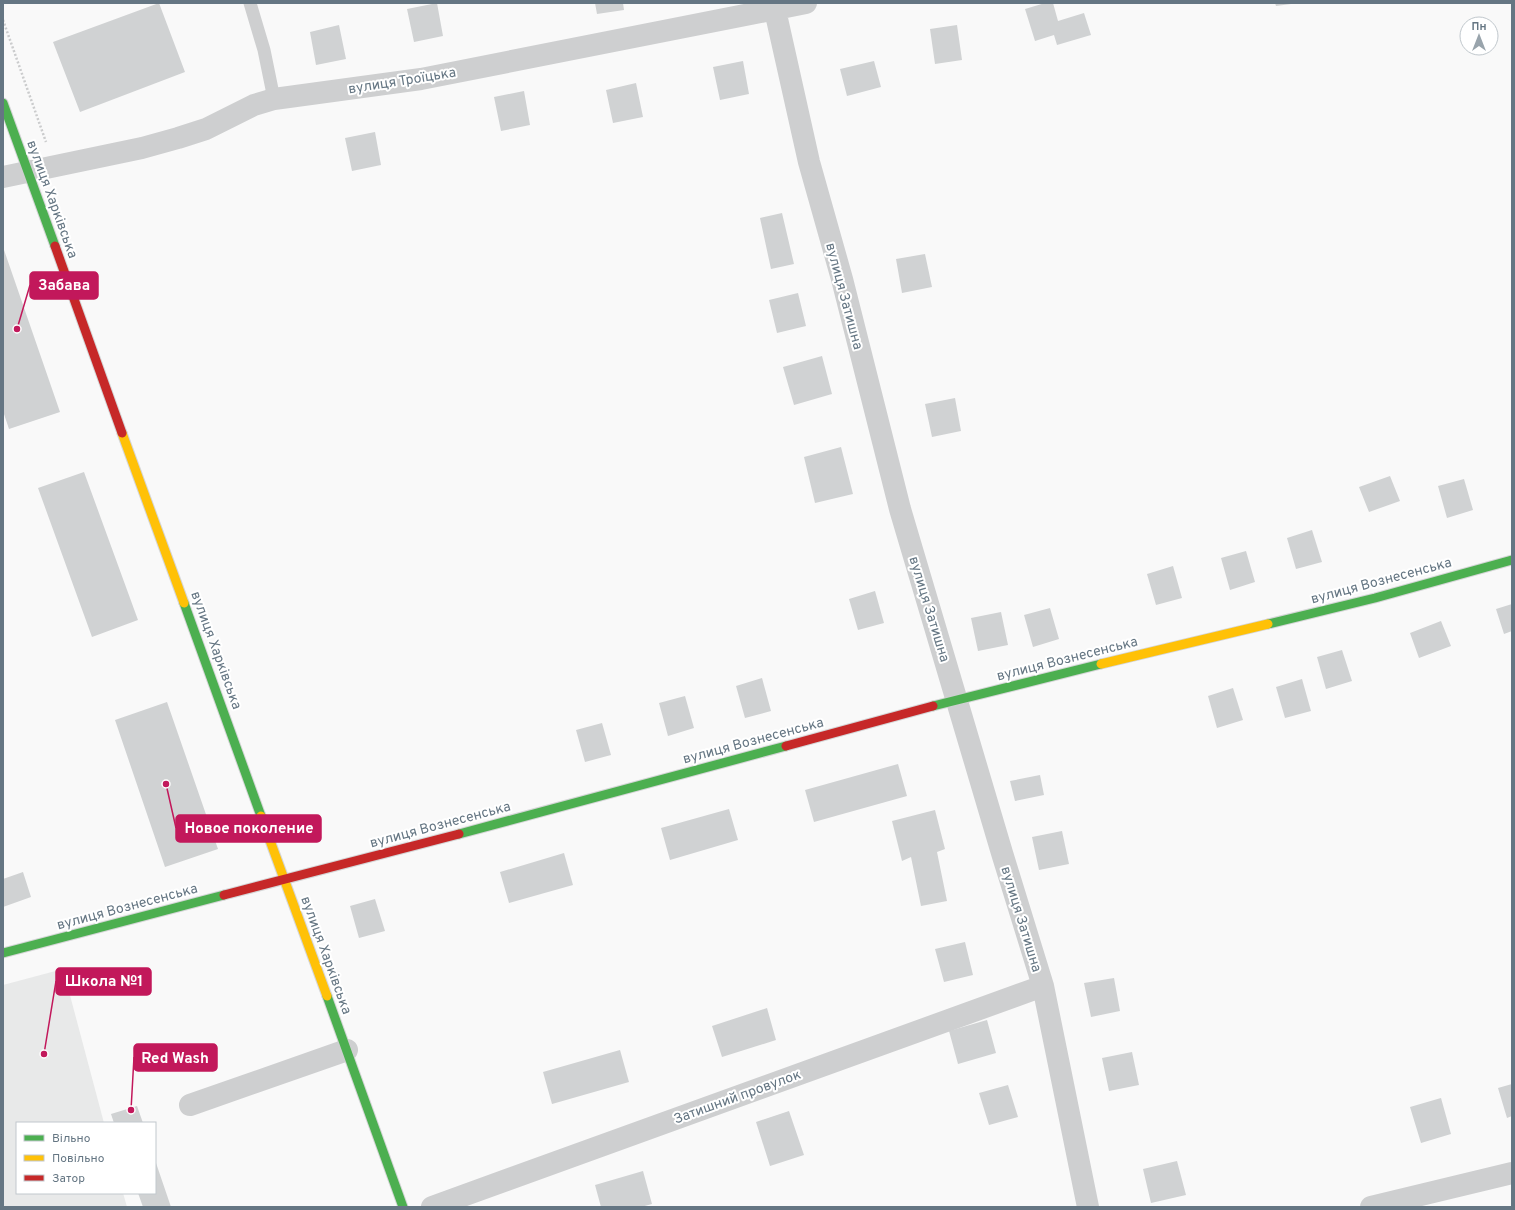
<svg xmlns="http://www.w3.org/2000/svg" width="1515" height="1210" font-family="Overpass,sans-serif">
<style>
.built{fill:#e8e9e9}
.building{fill:#d0d2d3}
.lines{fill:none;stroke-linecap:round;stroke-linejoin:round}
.fast-casing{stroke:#d5d6d7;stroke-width:11}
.slow-casing{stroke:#d5d6d7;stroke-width:11}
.jam-casing{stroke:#d5d6d7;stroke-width:11}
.path{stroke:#cbcccd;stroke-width:2.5;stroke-dasharray:2 2;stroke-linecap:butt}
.lane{stroke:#cecfd0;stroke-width:13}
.street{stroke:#cecfd0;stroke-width:22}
.fast{stroke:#4caf50;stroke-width:9}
.slow{stroke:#ffc107;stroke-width:9}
.jam{stroke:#c62828;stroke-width:9}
.labels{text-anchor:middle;stroke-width:4;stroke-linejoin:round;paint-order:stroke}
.street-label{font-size:14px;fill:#657683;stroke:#fff}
.leader{fill:none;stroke:#c2185b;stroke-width:1.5}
.callout-dot{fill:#c2185b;stroke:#fff;stroke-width:1.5}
.callout{fill:#c2185b;stroke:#c2185b;stroke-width:1.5}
.callout-label{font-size:15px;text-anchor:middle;font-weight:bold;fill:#fff}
</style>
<rect width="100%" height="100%" fill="#f9f9f9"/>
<path class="built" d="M63,969l41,154h-87v70h106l4,14h-124v-222z"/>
<path class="building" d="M159,3l26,69 -105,40 -27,-70z
M437,3l6,33 -29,6 -7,-33z
M595,3h28l1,7 -27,4z
M1045,3h8l5,18 26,-8 7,22 -34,10 -3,-10 -19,6 -10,-32z
M1275,3h16v1l-15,2z
M339,25l7,34 -30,6 -6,-33z
M957,25l5,35 -27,4 -5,-35z
M743,61l6,33 -29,6 -7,-33z
M874,61l7,26 -34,9 -7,-27z
M636,83l7,34 -30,6 -7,-33z
M524,91l6,34 -29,6 -7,-34z
M375,132l6,33 -29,6 -7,-33z
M782,213l12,51 -23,5 -11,-51z
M3,247l57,165 -51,17 -6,-18z
M925,254l7,33 -30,6 -6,-34z
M798,293l8,33 -29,7 -8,-33z
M822,356l10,38 -38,11 -11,-38z
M955,398l6,33 -29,6 -7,-33z
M841,447l12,47 -38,9 -11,-46z
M84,472l54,148 -46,17 -54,-149z
M1390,476l10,25 -31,11 -10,-25z
M1464,479l9,31 -26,8 -9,-32z
M1312,530l10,32 -26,7 -9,-31z
M1246,551l9,31 -25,8 -9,-32z
M1173,566l9,32 -26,7 -9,-31z
M875,591l9,32 -26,7 -9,-31z
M1512,604v27l-8,3 -8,-25z
M1050,608l9,31 -26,8 -9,-32z
M1001,612l7,33 -30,6 -7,-33z
M1441,621l10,25 -32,12 -9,-25z
M1342,650l10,31 -26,8 -9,-32z
M762,678l9,33 -26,7 -9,-32z
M1302,679l9,32 -26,7 -9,-31z
M1233,688l10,32 -26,8 -9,-32z
M685,696l9,32 -26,8 -9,-33z
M167,702l51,147 -53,18 -50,-147z
M602,723l9,32 -26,7 -9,-32z
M898,764l9,32 -93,26 -9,-32z
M1040,775l4,20 -29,6 -5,-20z
M729,809l9,31 -68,20 -9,-32z
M935,810l10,39 -8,3 10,49 -26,5 -10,-49 -9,4 -10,-40z
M1062,831l7,33 -30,6 -7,-33z
M564,853l9,32 -64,18 -9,-31z
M23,872l8,25 -28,10v-28z
M375,899l10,32 -26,7 -9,-32z
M965,942l8,33 -29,7 -9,-33z
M1114,978l6,33 -29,6 -7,-34z
M767,1008l9,32 -54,17 -10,-31z
M987,1020l9,33 -38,11 -9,-33z
M620,1050l9,32 -77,22 -9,-32z
M1132,1052l7,33 -30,6 -7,-33z
M1512,1084v32l-5,2 -9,-30z
M1008,1085l10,32 -29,8 -10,-32z
M1441,1098l10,36 -30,9 -11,-36z
M137,1106l6,17h-29l-3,-9z
M789,1111l15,44 -34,11 -14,-44z
M155,1160l16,47h-28l-5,-14h17z
M1177,1161l9,34 -35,8 -8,-34z
M643,1171l9,33 -11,3h-40l-6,-22z"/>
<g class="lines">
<g class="fast-casing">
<path id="fast" d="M3,103l52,143
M184,603l77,213
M1268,624l107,-26 137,-38
M933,706l168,-42
M459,834l327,-88
M3,953l221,-58
M327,996l76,211"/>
</g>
<g class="slow-casing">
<path id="slow" d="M122,433l62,170
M1101,664l167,-40
M261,816l66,180"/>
</g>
<g class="jam-casing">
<path id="jam" d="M55,246l67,187
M786,746l147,-40
M224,895l235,-61"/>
</g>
<path class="path" d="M3,20l43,122"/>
<path class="lane" d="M250,3l14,47 10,49"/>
<path class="street" d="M775,10l34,152 33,117 58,230 102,344 41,133 45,221
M3,177l139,-29 36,-10 28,-9 48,-24 20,-6 147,-20 385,-76
M190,1105l157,-55
M432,1207l611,-221
M1371,1207l141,-34"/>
<use href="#fast" class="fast"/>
<use href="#slow" class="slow"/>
<use href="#jam" class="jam"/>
</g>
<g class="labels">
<g class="street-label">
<text transform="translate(402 80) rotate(-9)" y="5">вулиця Троїцька</text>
<text transform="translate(53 199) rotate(70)" y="5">вулиця Харківська</text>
<text transform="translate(845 296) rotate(75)" y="5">вулиця Затишна</text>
<text transform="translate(1381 580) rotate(-15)" y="5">вулиця Вознесенська</text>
<text transform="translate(930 609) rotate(73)" y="5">вулиця Затишна</text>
<text transform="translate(217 650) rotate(70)" y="5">вулиця Харківська</text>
<text transform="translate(1067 658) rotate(-14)" y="5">вулиця Вознесенська</text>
<text transform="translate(753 740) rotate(-15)" y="5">вулиця Вознесенська</text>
<text transform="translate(440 824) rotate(-15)" y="5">вулиця Вознесенська</text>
<text transform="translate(127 906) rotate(-15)" y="5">вулиця Вознесенська</text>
<text transform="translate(1022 919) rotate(73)" y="5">вулиця Затишна</text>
<text transform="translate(327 955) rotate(70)" y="5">вулиця Харківська</text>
<text transform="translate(737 1096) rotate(-20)" y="5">Затишний провулок</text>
</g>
</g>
<path class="leader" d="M17 329L30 285M166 784L176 828M44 1054L56 981M131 1110L134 1057"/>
<g class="callout-dot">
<circle cx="17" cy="329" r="4"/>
<circle cx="166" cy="784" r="4"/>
<circle cx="44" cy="1054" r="4"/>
<circle cx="131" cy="1110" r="4"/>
</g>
<g class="callout">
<rect x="30" y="272" width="68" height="27" rx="4"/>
<rect x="176" y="815" width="145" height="27" rx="4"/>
<rect x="56" y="968" width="95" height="27" rx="4"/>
<rect x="134" y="1044" width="83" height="27" rx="4"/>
</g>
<g class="callout-label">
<text x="64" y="290">Забава</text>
<text x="249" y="833">Новое поколение</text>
<text x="104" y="986">Школа №1</text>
<text x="175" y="1063">Red Wash</text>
</g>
<rect width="1515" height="1210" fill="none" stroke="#657683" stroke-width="8"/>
<rect x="16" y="1122" width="140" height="72" fill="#ffffff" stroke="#c1c8cd"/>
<rect x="24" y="1135" width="20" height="6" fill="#4caf50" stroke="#c1c8cd"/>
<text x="52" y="1142" font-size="12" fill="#657683">Вільно</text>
<rect x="24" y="1155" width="20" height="6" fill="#ffc107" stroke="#c1c8cd"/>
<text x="52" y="1162" font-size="12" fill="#657683">Повільно</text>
<rect x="24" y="1175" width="20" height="6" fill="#c62828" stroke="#c1c8cd"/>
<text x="52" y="1182" font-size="12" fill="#657683">Затор</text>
<g transform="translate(1479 36)"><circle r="19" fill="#ffffff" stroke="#c1c8cd"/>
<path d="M0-3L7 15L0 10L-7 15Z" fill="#99a4ac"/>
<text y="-6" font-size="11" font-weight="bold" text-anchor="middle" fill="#657683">Пн</text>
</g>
</svg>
